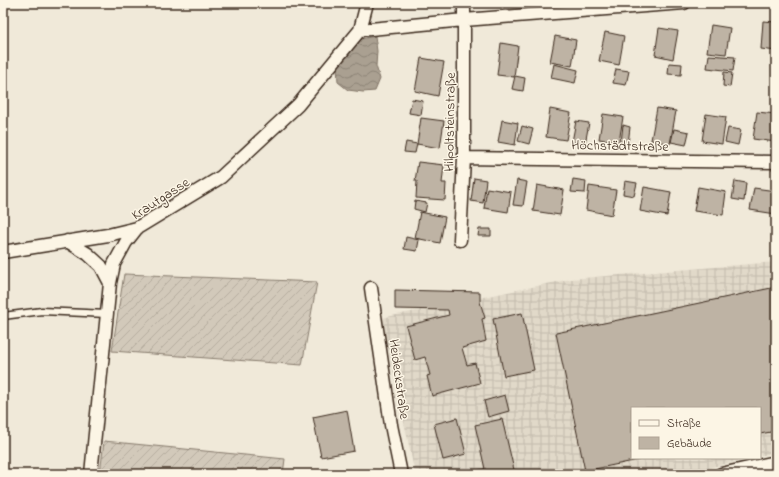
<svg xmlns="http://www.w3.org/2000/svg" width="779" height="477" font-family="'Indie Flower',sans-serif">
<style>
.industrial{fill:url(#industrial-grid)}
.garden{fill:url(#garden-furrows);stroke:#867a6c}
.water{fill:url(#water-waves);stroke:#7e7163}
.building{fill:#beb3a4;stroke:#3b2a1e}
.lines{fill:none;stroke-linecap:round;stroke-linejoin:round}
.service-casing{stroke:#3b2a1e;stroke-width:9}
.minor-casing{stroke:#3b2a1e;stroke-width:15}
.service{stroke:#fcf5e5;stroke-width:6}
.minor{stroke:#fcf5e5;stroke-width:12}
.labels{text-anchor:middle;stroke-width:3;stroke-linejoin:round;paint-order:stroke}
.street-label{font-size:14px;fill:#3b2a1e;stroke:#fcf5e5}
</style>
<defs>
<pattern id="industrial-grid" width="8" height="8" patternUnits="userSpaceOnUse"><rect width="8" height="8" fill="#e1d9c9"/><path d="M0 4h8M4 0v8" fill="none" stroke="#c2baac"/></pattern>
<pattern id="garden-furrows" width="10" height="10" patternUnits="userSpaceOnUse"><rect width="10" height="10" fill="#d2c9ba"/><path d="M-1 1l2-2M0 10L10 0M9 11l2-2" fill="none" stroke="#b5ad9f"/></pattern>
<pattern id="water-waves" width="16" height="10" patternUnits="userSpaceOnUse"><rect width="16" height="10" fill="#aaa091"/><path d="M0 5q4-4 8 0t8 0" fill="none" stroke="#8c8376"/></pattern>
</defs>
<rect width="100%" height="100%" fill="#f0e9d9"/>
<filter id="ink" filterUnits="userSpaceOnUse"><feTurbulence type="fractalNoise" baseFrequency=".025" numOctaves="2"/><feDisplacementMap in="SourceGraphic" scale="8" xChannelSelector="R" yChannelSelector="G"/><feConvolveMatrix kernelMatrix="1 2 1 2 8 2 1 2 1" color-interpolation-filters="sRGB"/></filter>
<g filter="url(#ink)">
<path class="industrial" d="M776,262v190l-16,4v-48h-128v50h118l-67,16h-268l-33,-156 189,-39z"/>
<path class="garden" d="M124,274l193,8 -15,83 -190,-14z
M104,441l181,18 -2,15h-183z"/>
<path class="water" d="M375,36l2,15 -1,15 4,13 -5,12 -12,1 -15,-2 -10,-8 -1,-16 15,-19 9,-8z"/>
<path class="building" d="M763,21l13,1v29l-15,-2z
M711,25l19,3 -4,26 -19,-2z
M659,28l19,3 -5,28 -18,-4z
M605,32l19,4 -5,29 -20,-4z
M555,36l21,4 -4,26 -22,-4z
M501,43l17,3 -4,31 -17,-2z
M709,55l26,2 -2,14 -26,-3z
M421,58l23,4 -6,34 -23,-5z
M669,63l13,1 -1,11 -13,-1z
M554,64l24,6 -3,13 -24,-5z
M616,69l13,2 -3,14 -13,-2z
M724,72l8,1 -2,14 -7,-1z
M515,76l10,2 -2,13 -11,-2z
M412,99l11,2 -2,14 -12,-2z
M657,108l19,3 -6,33 -19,-4z
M550,109l21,4 -5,27 -20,-3z
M757,112l19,2v28l-23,-3z
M603,114l20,3 -4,25 -20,-3z
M706,114l20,3 -4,27 -20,-3z
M421,118l23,3 -4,27 -23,-4z
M502,120l16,3 -3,22 -17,-3z
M576,121l13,2 -4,21 -13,-2z
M623,125l7,2 -2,17 -7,-1z
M522,126l11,3 -4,15 -11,-3z
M728,128l13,2 -3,15 -13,-3z
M674,129l15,3 -3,13 -15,-3z
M406,142l11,2 -2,9 -11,-1z
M418,162l26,3 -2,18h4l-1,17 -29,-2 1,-17h-2z
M474,178l12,2 -3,23 -12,-2z
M573,179l13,2 -1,12 -14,-1z
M517,180l10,2 -4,24 -10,-1z
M625,181l12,2 -3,13 -11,-2z
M735,181l11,2 -2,18 -12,-2z
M537,185l27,5 -4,25 -27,-4z
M589,186l27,4 -4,25 -26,-5z
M644,187l27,5 -4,24 -27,-5z
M698,187l28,5 -3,23 -29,-4z
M487,188l24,4 -3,20 -24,-4z
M754,188l22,3v23l-26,-4z
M415,201l12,2 -2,9 -11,-3z
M420,212l25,5 -5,26 -25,-5z
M479,229h12v7h-13z
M406,237l13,3 -2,11 -13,-2z
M776,287v144l-16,3v-26h-128v50h16l-63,13 -29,-138z
M395,290l85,2v10l5,16 -3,1 4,22 -24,7 5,17 8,-2 5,20 -48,13 -5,-20 3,-1 -5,-18 -10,3 -9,-34 43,-11 -1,-5 -53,-1z
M522,313l12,57 -30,6 -11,-57z
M505,395l4,16 -21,6 -4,-16z
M347,410l7,41 -33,6 -8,-40z
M457,418l9,36 -23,6 -9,-36z
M502,419l13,55h-55l25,-5 -10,-44z"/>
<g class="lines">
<g class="service-casing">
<path id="service" d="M3,316l39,-5 65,3"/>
</g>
<g class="minor-casing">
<path id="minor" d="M360,30l104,-10 220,-17
M464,158l312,4
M460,240l4,-82v-155
M67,241l21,13 13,12 9,17
M3,252l105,-17 29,-7
M371,288l20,137 10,49
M91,474l19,-191 4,-19 12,-22 11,-14 84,-51 77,-72 62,-75 7,-27
M721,474l55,-12"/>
</g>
<use href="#service" class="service"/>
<use href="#minor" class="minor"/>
</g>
</g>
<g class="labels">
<g class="street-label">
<text transform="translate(449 122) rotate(-89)" y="5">Hilpoltsteinstraße</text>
<text transform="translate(620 145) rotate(1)" y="5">Höchstädtstraße</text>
<text transform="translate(160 198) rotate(-33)" y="5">Krautgasse</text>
<text transform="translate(400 379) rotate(82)" y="5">Heideckstraße</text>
</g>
</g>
<rect width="779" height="477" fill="none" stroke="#fcf5e5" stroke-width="16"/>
<rect x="8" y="8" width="763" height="461" fill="none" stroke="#3b2a1e" stroke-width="1.5" filter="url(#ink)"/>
<rect x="631" y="407" width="130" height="52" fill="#fcf5e5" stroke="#afa495"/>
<rect x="639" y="420" width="20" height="6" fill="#fcf5e5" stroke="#afa495"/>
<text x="667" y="427" font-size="12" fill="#3b2a1e">Straße</text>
<rect x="639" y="437" width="20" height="12" fill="#beb3a4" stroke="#afa495"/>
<text x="667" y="447" font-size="12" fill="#3b2a1e">Gebäude</text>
</svg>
